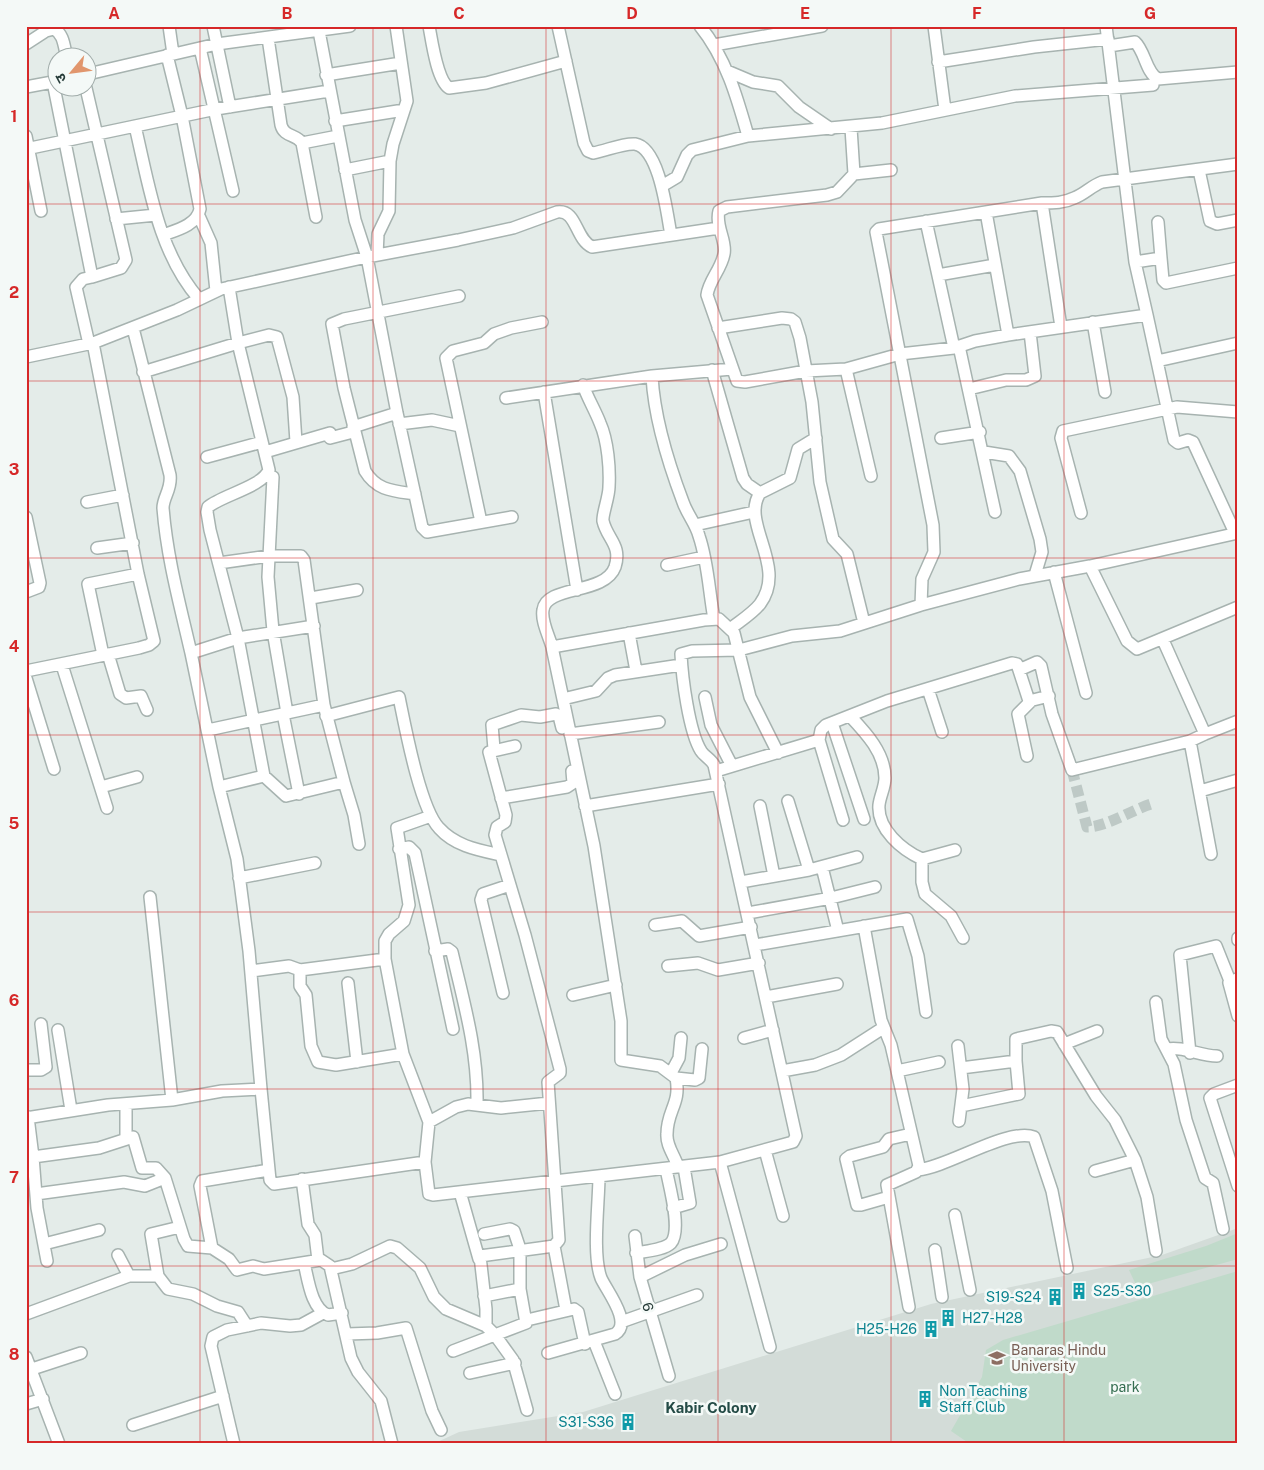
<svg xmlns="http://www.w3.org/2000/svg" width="1264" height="1470" font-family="'Public Sans','Noto Sans Devanagari',sans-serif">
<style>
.built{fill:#d3dcd8}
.green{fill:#c0daca}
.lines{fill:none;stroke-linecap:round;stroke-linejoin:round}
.minor-tunnel{stroke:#bec9c6;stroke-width:11;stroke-dasharray:11 5.5;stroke-linecap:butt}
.minor-casing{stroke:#a7b3b0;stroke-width:14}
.minor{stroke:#fff;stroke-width:11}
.grid{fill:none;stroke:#d62828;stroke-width:1;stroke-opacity:0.55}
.labels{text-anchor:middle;stroke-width:5;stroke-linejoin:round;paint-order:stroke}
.culture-label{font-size:14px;fill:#0d838f;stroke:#f4f9f7;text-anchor:start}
.street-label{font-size:14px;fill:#263b38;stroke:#f4f9f7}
.education-label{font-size:14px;fill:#785e54;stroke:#f4f9f7;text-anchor:start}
.park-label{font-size:14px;fill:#356e51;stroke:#f4f9f7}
.neighbourhood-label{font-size:15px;font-weight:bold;fill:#244b46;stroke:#f4f9f7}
.neatline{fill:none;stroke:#d62828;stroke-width:2}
.grid-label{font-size:16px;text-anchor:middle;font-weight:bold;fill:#d62828}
</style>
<rect width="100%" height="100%" fill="#e4ece9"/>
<path class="built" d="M1238,1228v216h-805l26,-12 124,-20 348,-108 231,-49z"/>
<path class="green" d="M1238,1233v26l-101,28 -8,-17 77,-24z
M1238,1271v173h-268l-19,-13 31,-54 4,-27 17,-10z"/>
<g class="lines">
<path class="minor-tunnel" d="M1072,770l15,57c19,0 45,-17 64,-23"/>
<g class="minor-casing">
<path id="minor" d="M169,26l4,28
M213,26l17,81
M429,26c3,16 8,54 20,62l37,-5 80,-22
M558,26l26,117 4,8 5,2c13,-2 29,-10 42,-9 25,4 32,71 36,91
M700,26c26,32 37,71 48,110
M934,26l11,84
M1106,26l29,236
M319,31l36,189 12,37 30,156 25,114 5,5 85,-15
M268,38l13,87c3,12 15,9 21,18l14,74
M26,44l20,-13 8,-2c10,5 10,18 13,29
M714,45l108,-19
M1109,46l26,-4c10,9 11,31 23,37l80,-7
M200,48l33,143
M938,62l96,-15 74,-8
M727,71l26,11 25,4 21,21 32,22
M88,74l129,-30 133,-18
M326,75l75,-12
M53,82l39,195 -9,2 -7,8 13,57
M26,87l32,-6
M86,88l40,172 -5,8 -29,9
M335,121l69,-11
M135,126c14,59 23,126 64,173
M851,128l3,46 -17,18 -10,3 -100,12 -8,4c-4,15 8,30 5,43 -3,16 -15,26 -17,41l30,86 8,1 61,-11 40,-2 54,-15 54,-6 21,-7 33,-6 139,-20 10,46 81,-18
M26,136l15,75
M302,143l36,-7
M26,149l190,-40 113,-18
M345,170l45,-9
M1199,170l11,51 7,3 21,-4
M854,174l37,-4
M662,186l15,-9 10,-22 5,-5 56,-14 134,-13 133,-27 138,-11
M1042,203c12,0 22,0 32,-5 11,-4 17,-12 28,-16l136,-18
M986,212l22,123
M199,216l12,27 5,48
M116,219l40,-4
M926,221l28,127
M1158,222l3,36
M163,235c14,-5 34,-10 37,-26l-18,-93 -15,-61
M377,255l1,-21 11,-23 1,-50 3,-17 14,-43 -11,-75
M938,275l57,-10
M1147,315l-12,-53 26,-4 2,22 3,3 72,-15
M1093,322l12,70
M133,328l37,147c2,14 -7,22 -7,33 4,50 17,97 28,145
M718,328l64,-10 9,1 4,3 5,16 12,64 8,80 13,57 14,15 17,69
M959,346l36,166
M26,357l67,-14 84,-33 44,-21 146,-32 91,-17 55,-12 44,-16c20,-3 18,27 35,35l127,-19
M1157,361l17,79 4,3 10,-3 5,2 42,91
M846,369l25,107
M712,370l31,108 4,6 13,9
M143,372l95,-29 -9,-56
M652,376c2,39 17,89 31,126 4,12 13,22 16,34 9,26 10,56 15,83
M583,385c5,14 12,25 17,38 8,18 10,46 9,64 0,10 -7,28 -6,34 4,18 19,24 12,46 -10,28 -69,18 -72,43 -2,11 6,26 9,37l42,199 27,175v39l39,6 16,12c5,26 -9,32 -9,56 -1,12 8,22 11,33
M969,389l37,-9h20l9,-4 -5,-44
M544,392l33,198
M506,398l146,-22 80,-7
M399,424l33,-4 28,6
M330,438l23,-6v-5l44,-14
M941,438l39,-6
M265,452l65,-19
M984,452l25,4 11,15 20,68 2,13 -7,23
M207,457l55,-15
M273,477l-5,100 5,54 14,82
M415,494c-21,-3 -38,-3 -50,-23l-21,-83 -12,-64 12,-5 115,-23
M87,502l36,-7
M1081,513l-20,-75 2,-7 114,-24 61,5
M26,517l14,66 -1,4 -13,5
M481,522l-35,-164 7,-7 31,-8 10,-9 17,-6 31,-6
M695,525l59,-13
M97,548l36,-5
M219,563l50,-7h32l3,4 20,145
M667,565l37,-8
M1090,566l37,75 10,8 101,-42
M1054,572l32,121
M311,598l46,-8
M921,605l1,-26 12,-27 -1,-27 -57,-293 3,-3 163,-26 19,124
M730,629c10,-8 22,-15 30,-25 28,-38 -20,-81 0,-111l30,-15 8,-29 18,-11
M629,633l7,38
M552,647l152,-27 15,-1 15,14 16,64 28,56
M108,654l12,40 6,4 15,-2 6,14
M103,655l-15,-71 50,-10
M62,665l45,143
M1019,670l18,-8 4,4 11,48 20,56 118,-29 15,-7 -42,-94
M26,671l113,-23 10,-3 5,-4 -16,-67 -45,-231
M26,678l28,91
M928,689l14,43
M705,697l6,28 21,41
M563,699l33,-8 12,-13 7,-3 66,-10
M283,714l16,80
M326,716l73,-19c6,29 21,111 40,131 16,18 39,22 62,27
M850,716c16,17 35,37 35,62 0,9 -5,18 -6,27 -2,24 23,45 43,54l33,-9
M832,723l32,96
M208,730l116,-25 20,77 -58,14 -22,-20 -45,11
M570,734l89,-12
M1205,734l33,-13
M819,740l24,80
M1190,741l21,113
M494,749l-2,-24 29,-10 19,2 16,-3 3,2 3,12
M1027,756l-9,-42 12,-12
M716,771l103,-31 2,-10 5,-5 61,-24 125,-38 5,1 12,37 20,-5
M264,776l-26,-138 76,-12
M344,782l10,33 5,29
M101,787l36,-10
M1200,791l38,-11
M501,798l66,-11 6,-4 -1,-12
M788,801l21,69
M585,806l134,-22
M760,806l14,70
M431,816l-34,12 12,77 -5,16 -15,13 -4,7v18l18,95 26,68 -4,40 4,32 4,1 287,-33 50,185
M399,849l10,-2 6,6 38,176
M922,859v23l3,12 26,22 12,22
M822,867l16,64
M239,878l76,-15
M741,882l68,-12 48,-13
M150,897l22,203
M748,913l83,-15 44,-11
M655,925l27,-4 17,15 52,-9
M864,926l17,94 10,25 28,121 -3,6 -29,13 22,122
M1238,938v2
M755,945l152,-26 11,37 8,56
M435,951l13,-2 4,3c12,51 26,99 25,152
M668,966l30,-3 20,7 41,-7
M300,970v16l6,9 5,51 7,16 18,3 67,-11
M251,971l38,-5 11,4 85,-11
M1237,979l-8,4 9,33
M348,983l9,79
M503,993l-22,-93 2,-6 27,-9
M573,995l43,-10
M766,997l71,-13
M1156,1002l5,37 13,25 12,56 19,58 8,5 10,46
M58,1030l13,80
M744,1038l29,-8
M1064,1044l33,-13
M958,1046l5,43 -4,32
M1167,1049c16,-3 33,7 50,7
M1190,1053l-10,-98 36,-9 14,35
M961,1068l55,-7
M26,1070h15l5,-3 -5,-43
M782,1071l33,-6 26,-10 42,-27
M897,1071l42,-9
M671,1073l8,-15 2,-20
M676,1078l19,2 4,-2 3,-29
M1238,1085l-24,9 -4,4 28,88
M261,1089l-12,-138 -12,-92 -18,-72 -28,-134 47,-15 -28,-108 -3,-18 1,-5c14,-12 54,-20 61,-37l-31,-127 31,-8 8,2 16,60 3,45
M126,1104v31l2,2
M961,1106l58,-12 -3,-33v-22l35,-8 6,1 39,64 19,24 20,40 12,37 9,54
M28,1117l5,40
M26,1118l82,-13 64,-5 50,-9 39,-2 9,91 4,4 151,-22
M429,1122l27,-15 12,-3 33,4 48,-5
M765,1150l18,66
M720,1162l73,-20 3,-6 -82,-371c-3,-6 -10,-9 -13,-14 -12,-19 -19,-74 -20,-97l11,-3 47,-1 53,-14 48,-5 81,-26 98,-26 71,-13 148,-33
M918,1170c30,-3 91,-43 116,-33l18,54 15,77
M1095,1171l40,-11
M302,1179l6,45 7,11 3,25
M460,1192l19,67
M36,1194l88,-12 21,4 20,-8
M889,1197l-28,8h-4l-11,-46 4,-3 33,-9 6,-8 22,-5
M673,1208l17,-5 -6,-36
M955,1215l15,75
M635,1236l5,41 29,99
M44,1244l55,-14
M554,1246l12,64
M212,1248l-12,-62 2,-5 67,-11
M935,1250l7,47
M636,1253c10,-2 28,-3 35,-10 11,-13 -2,-58 -5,-74
M47,1261l-10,-53 -4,-51 66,-9 34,-11 9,31h14l9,10 19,61 4,7 24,2 17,11 8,11 16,-4 11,3 57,-9 9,6 21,92 7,14 23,29 11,43
M304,1263c4,15 7,46 24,52l14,-2
M331,1269l21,-5 38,-18 7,2 23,20 14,29 12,12 40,17 9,9 18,25 14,50
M129,1276h29l-7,-42 29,-7
M158,1276l10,13 25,5 24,12 21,6 9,14
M640,1277l45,-22 36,-11
M484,1296l36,-7
M26,1314l103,-38 -11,-21
M527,1320l47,-11 4,3 7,32
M621,1322l76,-27
M486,1326v-17l-6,-53 74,-10 5,-6 -11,-158 12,-9v-4l-35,-134 -30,-100 2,-8 8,-5 1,-7 -17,-63 26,-6
M347,1334l30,-1 29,-5 26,83 9,19
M594,1341l21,53
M453,1351l73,-28 -6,-34v-40l-6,-18 -4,-2 -26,5
M548,1353l67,-19c18,-11 -9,-44 -14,-56 -9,-23 -2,-76 -2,-102
M26,1357l33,87
M26,1371l55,-18
M470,1373l45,-10
M26,1404l17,-5
M133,1425l90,-29
M234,1444l-23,-98 2,-9 14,-7 34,-7 29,3 11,-1 22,-12"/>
</g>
<use href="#minor" class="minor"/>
</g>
<path class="grid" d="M200,26v1418M373,26v1418M546,26v1418M718,26v1418M891,26v1418M1064,26v1418M26,204h1212M26,381h1212M26,558h1212M26,735h1212M26,912h1212M26,1089h1212M26,1266h1212"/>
<defs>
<g id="building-bare" transform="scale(1.35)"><path d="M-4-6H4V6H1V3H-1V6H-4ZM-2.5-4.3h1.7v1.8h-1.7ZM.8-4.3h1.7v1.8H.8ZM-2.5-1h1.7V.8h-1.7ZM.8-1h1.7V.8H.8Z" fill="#0f9aa8" stroke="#f4f9f7" stroke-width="2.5" paint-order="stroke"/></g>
<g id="university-bare" transform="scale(1.35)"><path d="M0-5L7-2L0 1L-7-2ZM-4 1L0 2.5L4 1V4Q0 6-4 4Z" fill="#8d6e63" stroke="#f4f9f7" stroke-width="2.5" paint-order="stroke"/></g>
</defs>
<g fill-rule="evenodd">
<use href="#building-bare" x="1079" y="1291"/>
<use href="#building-bare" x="1055" y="1297"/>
<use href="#building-bare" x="948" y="1318"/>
<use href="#building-bare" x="931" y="1329"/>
<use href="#university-bare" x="997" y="1358"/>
<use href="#building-bare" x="925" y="1399"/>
<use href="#building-bare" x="628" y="1422"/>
</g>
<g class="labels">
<g class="culture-label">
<text x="1093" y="1296">S25-S30</text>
<text x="1041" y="1302" text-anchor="end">S19-S24</text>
<text x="962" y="1323">H27-H28</text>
<text x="917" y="1334" text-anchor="end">H25-H26</text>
<text x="939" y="1396">Non Teaching<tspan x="939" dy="16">Staff Club</tspan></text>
<text x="614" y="1427" text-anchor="end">S31-S36</text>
</g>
<g class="street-label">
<text transform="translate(648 1307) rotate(75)" y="5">6</text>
</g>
<g class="education-label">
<text x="1011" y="1355">Banaras Hindu<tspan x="1011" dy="16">University</tspan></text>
</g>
<g class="park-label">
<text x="1125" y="1392">park</text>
</g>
<g class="neighbourhood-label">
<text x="711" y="1413">Kabir Colony</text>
</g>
</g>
<rect width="1264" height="1470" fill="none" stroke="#f4f9f7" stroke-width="55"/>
<g transform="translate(72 72) rotate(241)"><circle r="24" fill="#f4f9f7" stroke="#a2adab"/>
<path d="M0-4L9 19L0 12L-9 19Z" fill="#e1966d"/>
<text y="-8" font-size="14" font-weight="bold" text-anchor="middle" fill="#263b38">उ</text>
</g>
<rect x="28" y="28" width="1208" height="1414" class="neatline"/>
<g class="grid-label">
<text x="114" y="19">A</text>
<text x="287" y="19">B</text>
<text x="459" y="19">C</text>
<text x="632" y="19">D</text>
<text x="805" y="19">E</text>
<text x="977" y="19">F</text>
<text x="1150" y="19">G</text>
<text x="14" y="122">1</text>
<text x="14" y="298">2</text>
<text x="14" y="475">3</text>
<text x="14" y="652">4</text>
<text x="14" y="829">5</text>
<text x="14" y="1006">6</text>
<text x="14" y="1183">7</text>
<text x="14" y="1360">8</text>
</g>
</svg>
